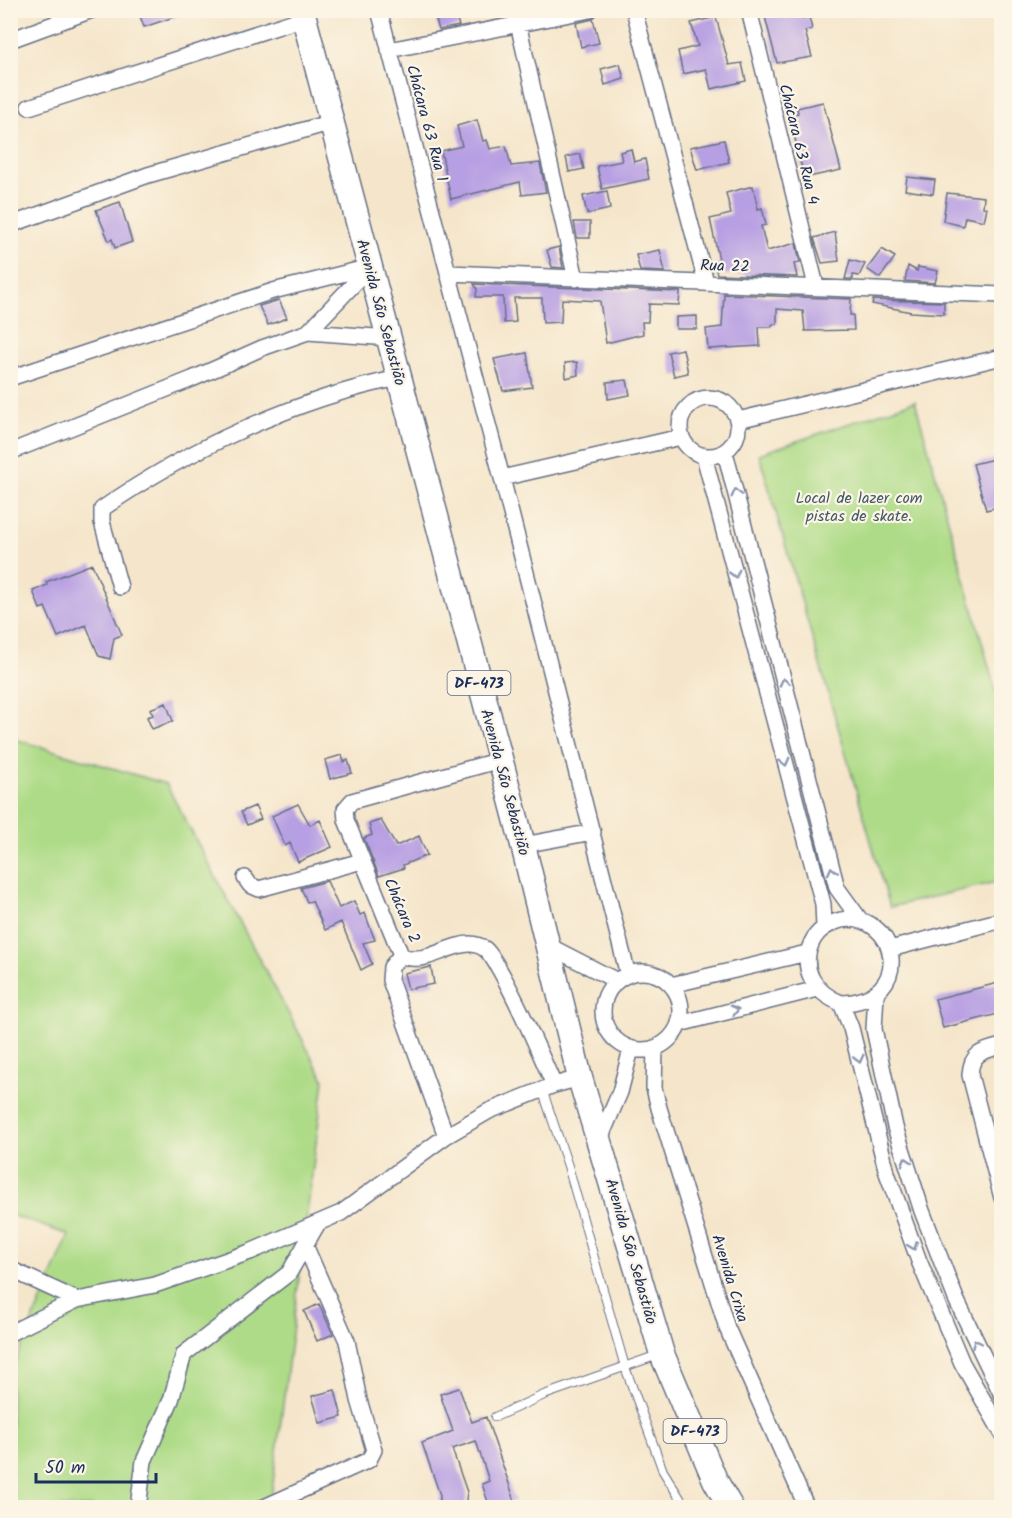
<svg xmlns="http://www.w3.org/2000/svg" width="1012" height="1518" font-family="Kalam,sans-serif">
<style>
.green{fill:#aedb87;stroke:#648572;stroke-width:1.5}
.building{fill:#b79fe3}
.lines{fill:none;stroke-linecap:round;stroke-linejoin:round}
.service-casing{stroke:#676f84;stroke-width:10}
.minor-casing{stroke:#676f84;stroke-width:18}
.primary-casing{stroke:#676f84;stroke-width:27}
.service{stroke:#fff;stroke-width:8}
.minor{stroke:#fff;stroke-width:15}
.primary{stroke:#fff;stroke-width:24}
.oneway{stroke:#8d97ae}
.labels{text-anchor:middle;stroke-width:4.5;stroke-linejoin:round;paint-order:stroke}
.shield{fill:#fcf5e5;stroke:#5e6a86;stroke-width:1.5}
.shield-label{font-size:15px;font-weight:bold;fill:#1b2f5e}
.street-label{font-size:16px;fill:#1b2f5e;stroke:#fcf5e5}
.park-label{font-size:16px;fill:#405a68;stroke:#fcf5e5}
</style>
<rect width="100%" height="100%" fill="#fcf5e5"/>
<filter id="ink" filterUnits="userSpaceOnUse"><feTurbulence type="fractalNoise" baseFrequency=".0167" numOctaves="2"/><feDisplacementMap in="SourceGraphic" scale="12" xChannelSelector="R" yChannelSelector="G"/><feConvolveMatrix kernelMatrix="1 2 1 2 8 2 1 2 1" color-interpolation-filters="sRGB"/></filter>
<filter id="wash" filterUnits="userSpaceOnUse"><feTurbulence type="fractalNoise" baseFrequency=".008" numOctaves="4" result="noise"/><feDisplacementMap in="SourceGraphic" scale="24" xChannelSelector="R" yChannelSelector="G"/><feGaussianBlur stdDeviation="1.35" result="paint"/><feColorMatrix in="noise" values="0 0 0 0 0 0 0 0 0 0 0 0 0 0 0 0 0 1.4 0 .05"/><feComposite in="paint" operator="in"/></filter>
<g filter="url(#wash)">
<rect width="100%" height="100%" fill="#f5e6cb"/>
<path class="green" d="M915,401l86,309v171l-111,26 -131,-453z
M11,738l155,46 158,296 -54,427h-259v-135l58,-137 -58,-20z"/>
<g id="blocks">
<path class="building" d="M138,10h47l1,3 -42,14z
M433,10h21l5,16 -20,4z
M774,10h26l2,9 7,-2 3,12 -7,2 7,26 -35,6 -13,-50z
M716,17l13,48 13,-2 4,18 -35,8 -5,-20 -23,5 -5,-23 20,-5 -7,-23z
M593,19l6,24 -18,4 -5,-24z
M620,64l4,15 -19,6 -4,-16z
M823,102l18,68 -37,8 -12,-53 5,-1 -3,-10 4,-1 -1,-5z
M477,120l6,21 4,-1 3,9 16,-3 5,20 29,-3 6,29 -24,3 -2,-13 -69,17 -10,-48 21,-5 -5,-20z
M724,140l5,22 -32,8 -7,-23z
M631,149l3,13 11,-3 4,20 -47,10 -5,-23 25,-5 -2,-9z
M580,154l4,15 -15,3 -3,-15z
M907,177l28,3 -2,14 -28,-4z
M753,186l5,23 4,-1 4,17 -5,1 6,25 29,-8 4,19 -6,2 3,13 -80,-3 -2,-8 5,-2 -10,-45 21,-5 -5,-21z
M607,191l3,18 -23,5 -4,-18z
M947,193l37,4 -1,10 4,1 -3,13 -19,-4 -2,9 -20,-5z
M120,202l12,40 -17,6 -3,-9 -3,2 -13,-31z
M574,222h16v16h-13z
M835,232l4,29 -17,2 -8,-25z
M559,247l4,21 -11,-1 -5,-17z
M882,249l13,8 -15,21 -13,-9z
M660,250l5,22 -25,-1 -4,-16z
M850,260l15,4 -6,12 -6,-1v4h-8z
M908,266l9,5 1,-4 20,4 -3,12 -30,-2z
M474,284l206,8 -1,13 -30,-1 -1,18h-6l1,12 -37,9 -6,-42 -38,-2 -1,23 -18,1 -1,-25h-28l2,24 -12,1 -1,-26h-27l1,-8z
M724,294l127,5 -1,16h3l1,15 -49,1 -2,-20 -26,-2v15h-4l-2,3h-12l1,19 -52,3 -2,-20 16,-2z
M279,300l8,18 -19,7 -9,-19z
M873,300l71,2v12l-33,-2 -39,-8z
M697,316v13h-21v-12z
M683,349l5,24 -14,3 -6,-24z
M527,353l5,34 -29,4 -9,-32z
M577,362l1,13 -12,3 -1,-15z
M627,380l3,15 -22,4 -1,-17z
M1002,457v49l-16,4 -13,-46z
M92,564l30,71 -8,3 -4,21 -11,-3 -13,-31 -28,12 -13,-30 -5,2 -7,-18 14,-6 -1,-3z
M166,703l7,18 -21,8 -5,-12 6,-2 -3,-6z
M342,755l2,7 4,-2 4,13 -22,6 -5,-19z
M298,804l12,21 10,-5 12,27 -34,15 -8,-19 -5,3 -13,-30z
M255,806l6,13 -14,6 -6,-13z
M381,820l15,26 23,-10 8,19 -24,10 1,3 -25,8 -15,-38 8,-3 -3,-11z
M327,881l12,27 15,-7 6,14 5,-2 6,17 4,10 -12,3 9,21 -11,6 -20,-48 -16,8 -13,-29 -5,1 -6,-14z
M431,967l3,17 -26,5 -4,-16z
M1002,982v31l-59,15 -8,-29z
M319,1304l14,30 -16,7 -13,-30z
M459,1388l13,34 14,-5 29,84 -25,7 -8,-24 7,-3 -13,-40 -24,8 15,43 -2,16h-26l1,-13 -18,-52 31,-12 -13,-37z
M335,1390l7,27 -22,6 -8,-27z"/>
</g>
</g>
<g filter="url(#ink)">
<use href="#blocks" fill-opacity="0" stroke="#676f84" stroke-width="1.5"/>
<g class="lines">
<g class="service-casing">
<path id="service" d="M542,1089l26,77 57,201 38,104 23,37
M495,1417l49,-22 114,-40"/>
</g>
<g class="minor-casing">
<path id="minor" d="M379,10l123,468 126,497
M515,10l61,269
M634,10l72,272
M749,10l67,276
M10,40l82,-30
M389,50l201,-40
M29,107l275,-89
M10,225l138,-50 184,-53
M448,273l554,22
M308,332l62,-65
M10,378l263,-87 97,-24
M680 427a29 29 0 1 1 58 0a29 29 0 1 1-58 0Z
M738,420l264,-63
M10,452l182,-73 70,-31 46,-16 81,6
M725,452l112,436 24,33
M704,456l119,448 1,23
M502,478l179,-41
M120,587l-18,-65v-13c84,-59 196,-111 297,-131
M500,760l-148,41 -7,8 1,11 55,135c18,10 40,-5 57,-9 9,-3 19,-3 27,3 15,12 59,113 69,136
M523,845l70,-13
M245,878l5,7 9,4 103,-28
M547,945l70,36
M890,949l112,-29
M401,955l-10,12 -1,13 56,156
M603 1011a39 39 0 1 1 78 0a39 39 0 1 1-78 0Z
M671,985l136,-32
M876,994l-2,35 21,98 27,84 34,88 46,96
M841,1003c76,-2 57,-93 0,-83 -12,3 -24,11 -29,22 -13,27 3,51 29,61l10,25 36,145 32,88 43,102 40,70
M679,1024l138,-35
M1002,1046c-20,5 -31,7 -32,29l32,123
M655,1048l-1,40 5,20 68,220 80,180
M600,1139l20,-47 11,-43
M10,1269l67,31
M10,1333l67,-33 78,-15 95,-33 91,-39 105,-77 43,-25 65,-26 26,-7
M138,1508l6,-47 27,-61 13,-46 105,-81 29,-50
M262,1508l107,-48 5,-10 -15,-50 -12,-59 -42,-96"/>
</g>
<g class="primary-casing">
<path id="primary" d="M302,10l221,835 57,233 82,276 53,126 16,28"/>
</g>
<use href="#service" class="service"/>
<use href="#minor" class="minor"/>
<use href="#primary" class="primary"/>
</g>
<defs><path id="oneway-chevron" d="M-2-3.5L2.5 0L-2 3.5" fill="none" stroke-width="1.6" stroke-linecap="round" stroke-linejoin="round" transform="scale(1.5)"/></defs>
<g class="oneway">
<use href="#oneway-chevron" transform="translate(736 493) rotate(-104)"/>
<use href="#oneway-chevron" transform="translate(735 574) rotate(75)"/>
<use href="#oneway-chevron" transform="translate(784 682) rotate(-104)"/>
<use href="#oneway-chevron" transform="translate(785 762) rotate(75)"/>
<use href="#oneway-chevron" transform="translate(832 871) rotate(-104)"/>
<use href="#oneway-chevron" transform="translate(735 1010) rotate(-14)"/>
<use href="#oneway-chevron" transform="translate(859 1059) rotate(76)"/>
<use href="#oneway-chevron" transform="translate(906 1161) rotate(-108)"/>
<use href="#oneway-chevron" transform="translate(913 1246) rotate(70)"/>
<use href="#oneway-chevron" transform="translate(976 1343) rotate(-115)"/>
</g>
</g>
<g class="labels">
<g class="shield">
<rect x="447.5" y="671" width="63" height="24" rx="4.5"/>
<rect x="663.5" y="1419" width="63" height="24" rx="4.5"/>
</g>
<g class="shield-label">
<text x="479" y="688">DF-473</text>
<text x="695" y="1436">DF-473</text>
</g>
<g class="street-label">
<text transform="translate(428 123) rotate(75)" y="6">Chácara 63 Rua 1</text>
<text transform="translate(800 144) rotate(76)" y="6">Chácara 63 Rua 4</text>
<text transform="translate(725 265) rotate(2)" y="6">Rua 22</text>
<text transform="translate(382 312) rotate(75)" y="6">Avenida São Sebastião</text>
<text transform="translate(506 782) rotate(75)" y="6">Avenida São Sebastião</text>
<text transform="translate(403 910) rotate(67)" y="6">Chácara 2</text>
<text transform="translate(632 1251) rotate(74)" y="6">Avenida São Sebastião</text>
<text transform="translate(731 1278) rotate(73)" y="6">Avenida Crixa</text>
</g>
<g class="park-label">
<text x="859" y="503">Local de lazer com<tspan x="859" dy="18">pistas de skate.</tspan></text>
</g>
</g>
<rect width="1012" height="1518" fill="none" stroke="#fcf5e5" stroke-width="36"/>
<path d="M36 1473v9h120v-9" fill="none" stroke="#1b2f5e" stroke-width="3"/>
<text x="45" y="1473" font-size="18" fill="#1b2f5e" stroke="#fcf5e5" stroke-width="4.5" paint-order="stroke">50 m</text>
</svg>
